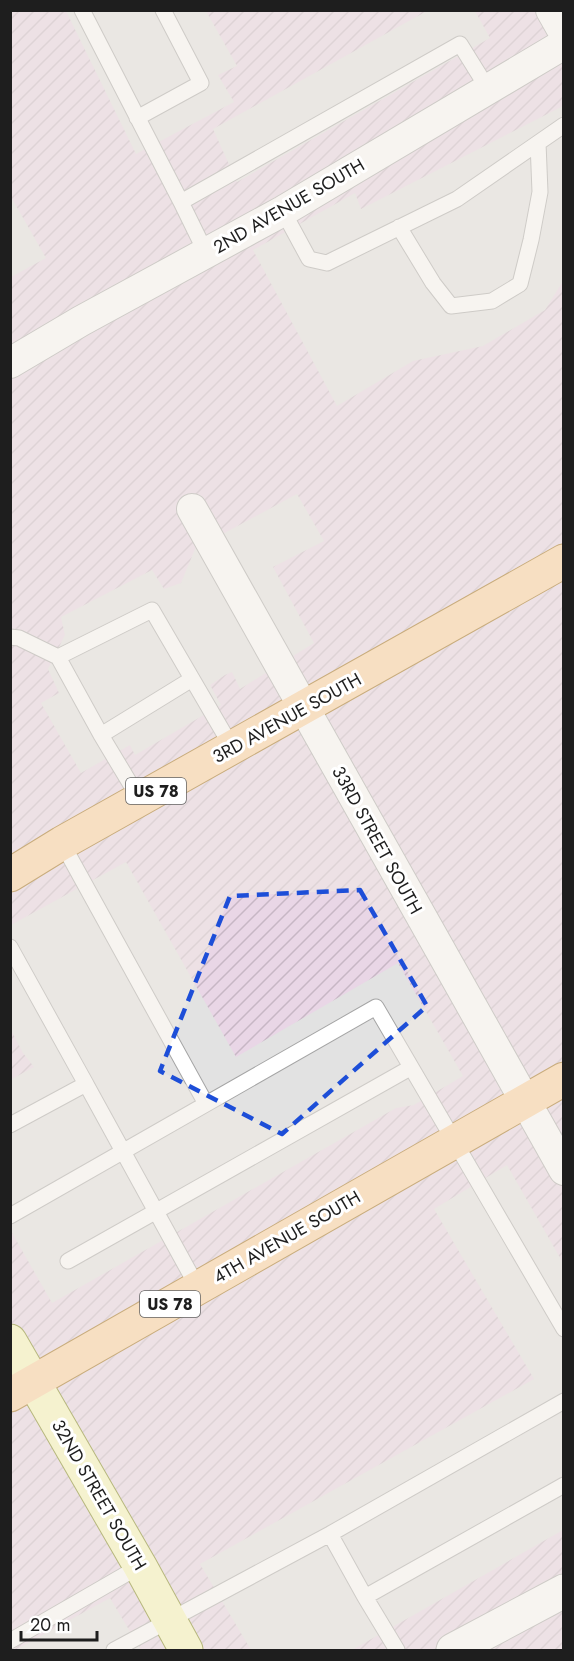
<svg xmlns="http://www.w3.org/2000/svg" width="574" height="1661" font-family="Jost,sans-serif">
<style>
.industrial{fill:url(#industrial-furrows)}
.parking{fill:#e2e2e2}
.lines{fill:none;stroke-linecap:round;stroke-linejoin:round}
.service-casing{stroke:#a5a5a5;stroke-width:17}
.minor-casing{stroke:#a5a5a5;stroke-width:32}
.tertiary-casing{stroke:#a5a5a5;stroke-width:35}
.secondary-casing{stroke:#717902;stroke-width:35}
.primary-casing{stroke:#996100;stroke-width:35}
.service{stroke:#fff;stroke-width:15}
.minor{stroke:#fff;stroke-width:30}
.tertiary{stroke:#fff;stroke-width:33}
.secondary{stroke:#fafbb6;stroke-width:33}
.primary{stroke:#fed09a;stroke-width:33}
.marked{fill:none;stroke:#1d4ed8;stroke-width:4.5;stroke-dasharray:12 8;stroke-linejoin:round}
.labels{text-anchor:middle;stroke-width:6;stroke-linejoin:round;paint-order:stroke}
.shield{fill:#fff;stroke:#626262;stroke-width:1.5}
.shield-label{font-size:16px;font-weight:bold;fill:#1e1e1e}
.street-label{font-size:18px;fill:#1e1e1e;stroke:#fff}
</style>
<defs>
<pattern id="industrial-furrows" width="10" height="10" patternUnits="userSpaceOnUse" patternTransform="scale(1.5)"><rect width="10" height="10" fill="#e9d6e6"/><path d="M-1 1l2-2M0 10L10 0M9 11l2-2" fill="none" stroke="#c7b7c5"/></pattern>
</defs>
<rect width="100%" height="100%" fill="#f0ebe4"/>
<path class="industrial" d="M11,11h552v1639h-552z"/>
<path class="parking" d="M66,11h140l31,55 -19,9 16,27 -98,52z
M427,11h48l15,27 -253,144 -24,-53z
M563,106v175l-18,29 -62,36 -70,15 -76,45 -84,-156 102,-57 6,16z
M11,197l35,61 -35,19h-1z
M297,494l27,47 -51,26 41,76 -74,46 -8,-17 -7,3 -15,10 11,20 -86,50 -5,-10 -49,28 -40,-70 18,-10 -11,-24 17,-34 -4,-18 91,-47 12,19 17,-6 14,-34z
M126,862l110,195 162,-94 65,113 -49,29 -18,3 -344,195 -41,-72 -1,-151 24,-13 -11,-14 -12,-23v-105z
M507,1165l56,98v267l-211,120h-101l-51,-86 334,-185 -100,-170z
M110,1598l31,52h-126z"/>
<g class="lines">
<g class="service-casing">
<path id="service" d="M82,10l99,192
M137,118l64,-35 -38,-73
M283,211l26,48 18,4 130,-64 107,-74
M399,227l34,56 18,23 41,-5 28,-17 11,-44 9,-48 -2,-49
M206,253l-25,-51 279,-158 28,45
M10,637l9,1 39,19
M101,735l91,-56
M140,800l-39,-65 -43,-78 94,-47 81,139
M62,843l144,261
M10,947l76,137 -76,41
M86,1084l112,204
M10,1216l366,-209 188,322
M68,1261l342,-193
M330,1534l35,63
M10,1641l130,-75
M114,1650l216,-116 234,-133
M397,1650l-32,-53 199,-112"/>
</g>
<g class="minor-casing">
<path id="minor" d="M551,10l13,23
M10,363l71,-42 202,-110 281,-167
M192,509l372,661"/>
</g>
<g class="tertiary-casing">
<path id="tertiary" d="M453,1650l111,-59"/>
</g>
<g class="secondary-casing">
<path id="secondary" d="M10,1341l130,225 46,84"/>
</g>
<g class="primary-casing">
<path id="primary" d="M10,875l52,-32 502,-282
M10,1395l554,-316"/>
</g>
<use href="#service" class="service"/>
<use href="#minor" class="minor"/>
<use href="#tertiary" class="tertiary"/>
<use href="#secondary" class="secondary"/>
<use href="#primary" class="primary"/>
</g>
<path d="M0 0H574V1661H0ZM360,890l67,116 -145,128 -122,-63 70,-175z" fill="#f0ebe4" fill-opacity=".55" fill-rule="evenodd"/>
<path class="marked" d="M360,890l67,116 -145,128 -122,-63 70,-175z"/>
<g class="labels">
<g class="shield">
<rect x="126" y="778" width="60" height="26" rx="4.5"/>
<rect x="140" y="1291" width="60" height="26" rx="4.5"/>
</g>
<g class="shield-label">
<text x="156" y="797">US 78</text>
<text x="170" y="1310">US 78</text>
</g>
<g class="street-label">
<text transform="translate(289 206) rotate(-30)" y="6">2ND AVENUE SOUTH</text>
<text transform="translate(287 718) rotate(-29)" y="6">3RD AVENUE SOUTH</text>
<text transform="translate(377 840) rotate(61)" y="6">33RD STREET SOUTH</text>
<text transform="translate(287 1237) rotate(-30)" y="6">4TH AVENUE SOUTH</text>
<text transform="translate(99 1495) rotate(60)" y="6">32ND STREET SOUTH</text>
</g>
</g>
<rect width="574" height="1661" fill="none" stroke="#1e1e1e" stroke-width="24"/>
<path d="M21 1631v9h76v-9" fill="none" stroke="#1e1e1e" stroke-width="3"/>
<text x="30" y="1631" font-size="18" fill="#1e1e1e" stroke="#ffffff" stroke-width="4.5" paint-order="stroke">20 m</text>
</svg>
